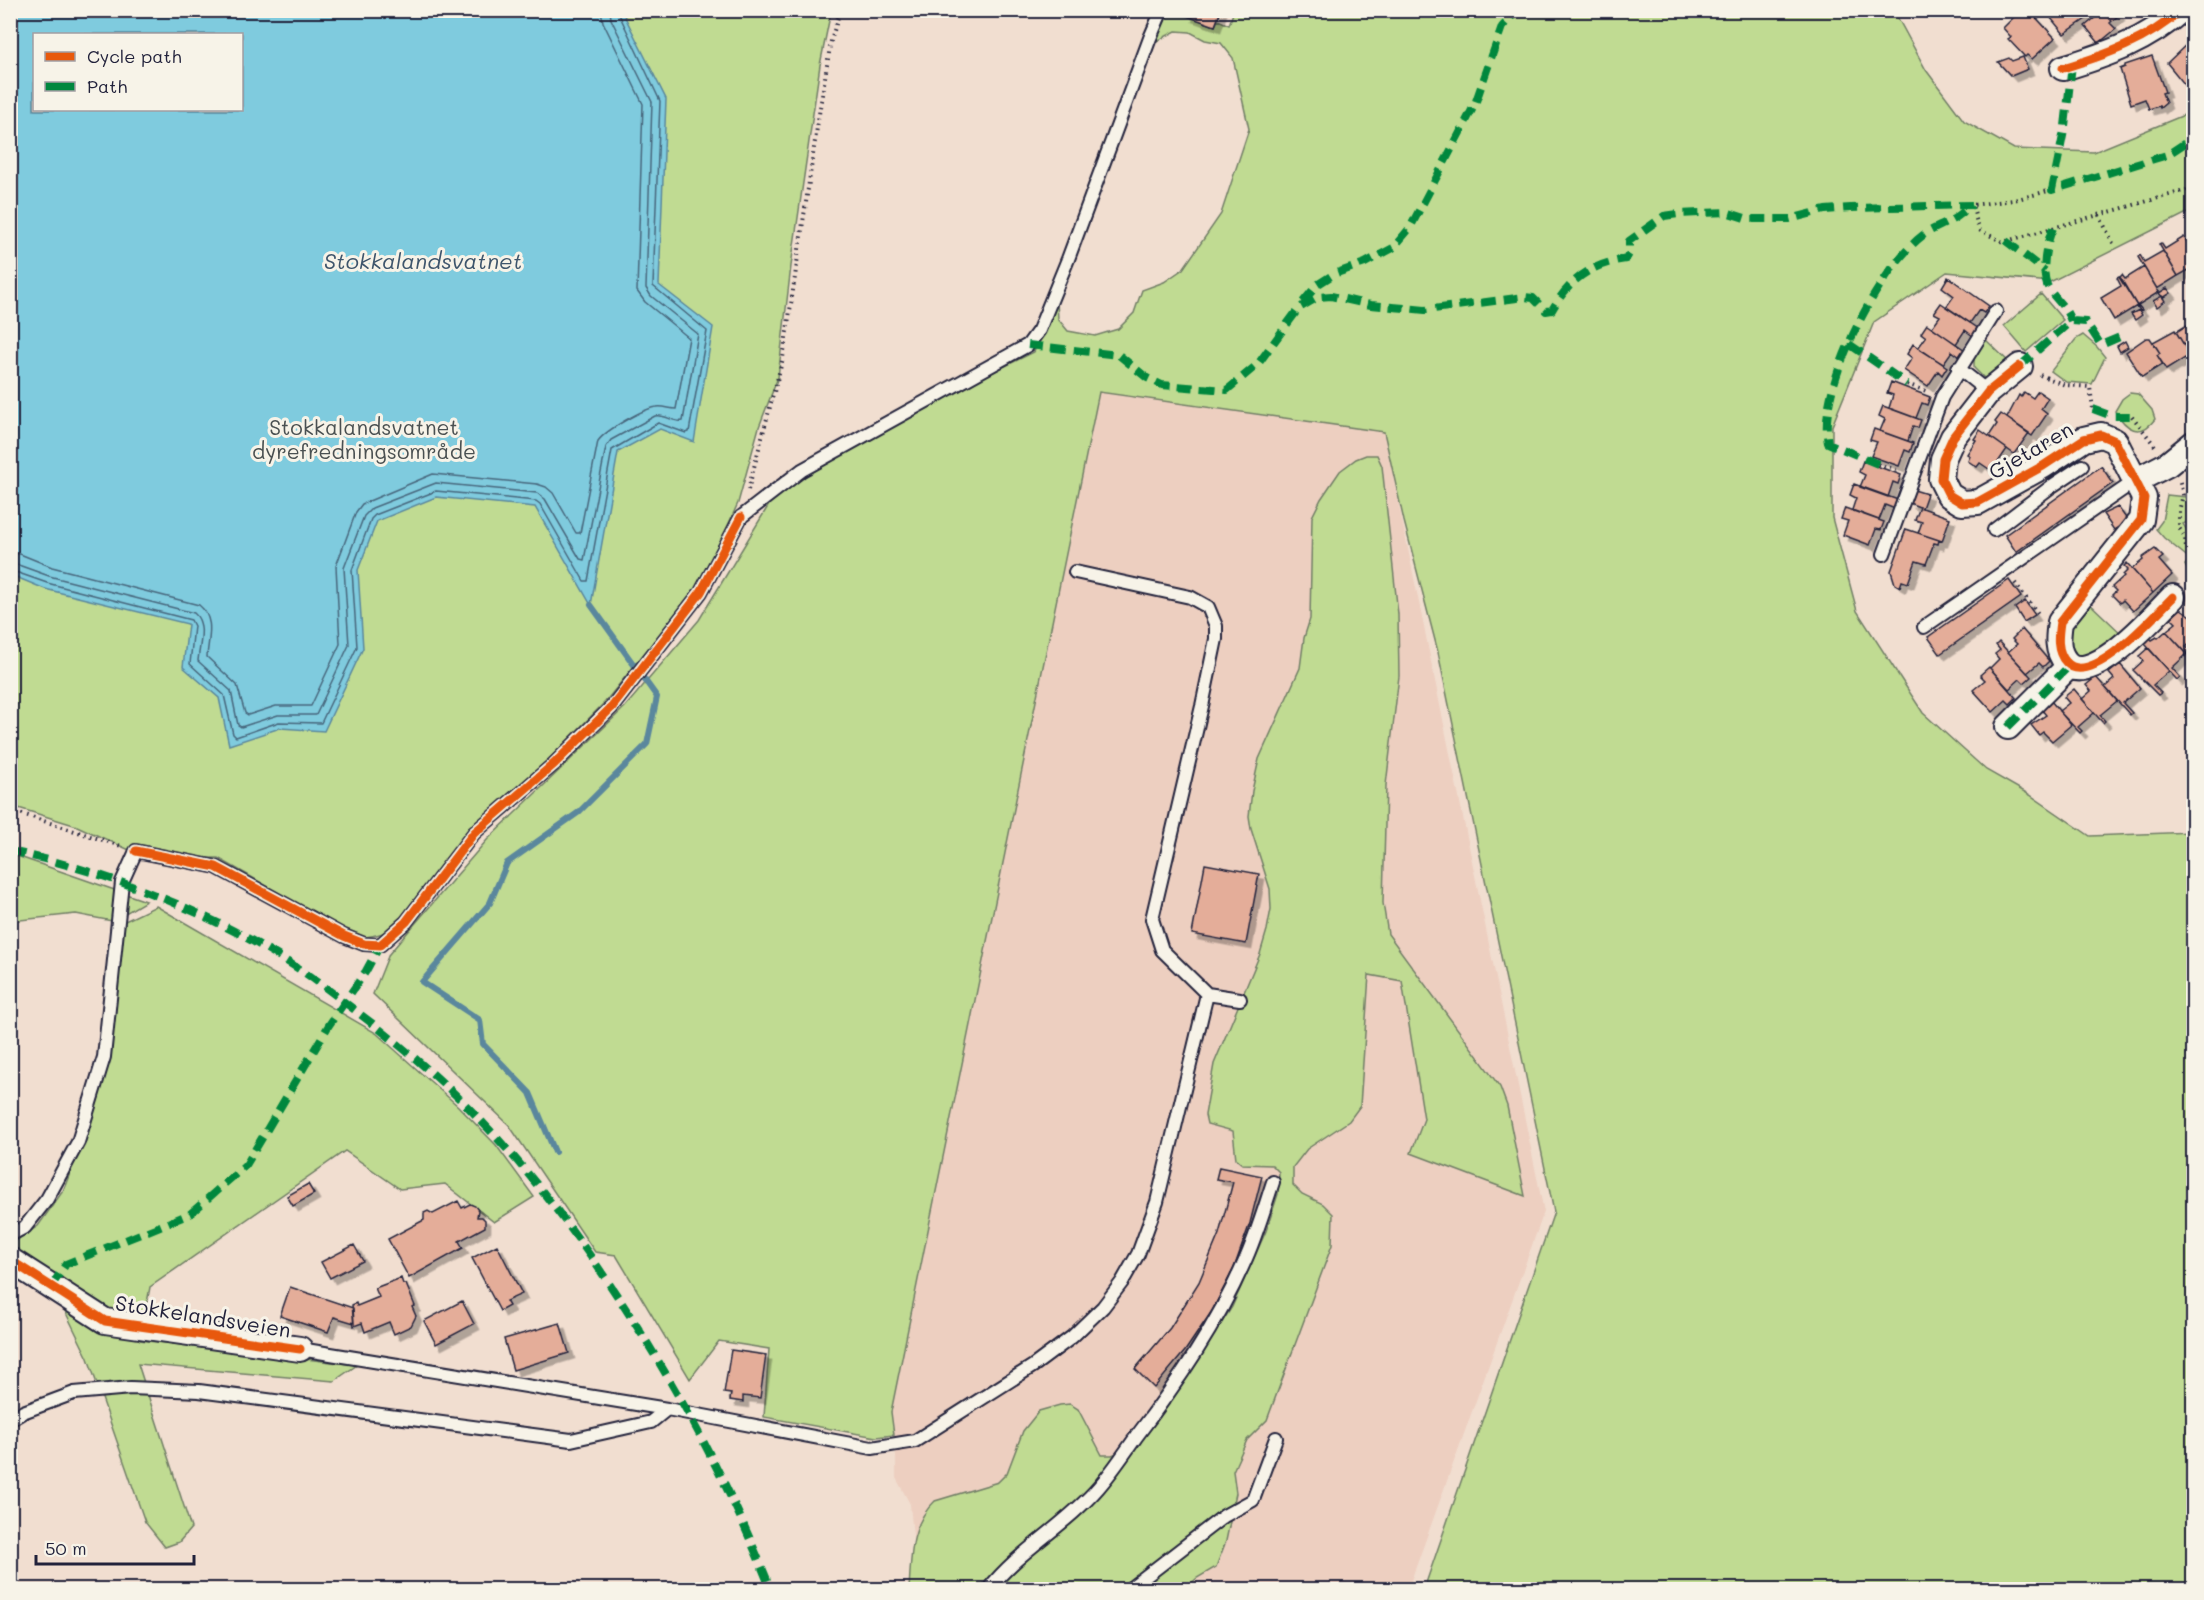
<svg xmlns="http://www.w3.org/2000/svg" width="2204" height="1600" font-family="Mali,sans-serif">
<style>
.built{fill:#edcfc0}
.green{fill:#c0db92;stroke:#717e66;stroke-width:1.5;fill-rule:evenodd}
.water{fill:#7fcbde;stroke:#5a879d;stroke-width:1.5;fill-rule:evenodd}
.lines{fill:none;stroke-linecap:round;stroke-linejoin:round}
.shore{stroke:#47667c;stroke-width:1.5}
.stream{stroke:#5a879d;stroke-width:6}
.building{fill:#e4ad99;stroke:#22223b;stroke-width:1.5;filter:url(#shadow)}
.service-casing{stroke:#22223b;stroke-width:16}
.minor-casing{stroke:#22223b;stroke-width:28}
.path{stroke:#22223b;stroke-width:4;stroke-dasharray:1.5 4.5;stroke-linecap:butt}
.service{stroke:#f7f3e8;stroke-width:12}
.minor{stroke:#f7f3e8;stroke-width:24}
.quiet{stroke:#00873e;stroke-width:8;stroke-dasharray:15 8;stroke-linecap:butt}
.cycleway-casing{stroke:#f7f3e8;stroke-width:13}
.cycleway{stroke:#e8590c;stroke-width:9}
.labels{text-anchor:middle;stroke-width:6;stroke-linejoin:round;paint-order:stroke}
.park-label{font-size:21px;fill:#4a5051;stroke:#f7f3e8}
.street-label{font-size:21px;fill:#22223b;stroke:#f7f3e8}
.water-label{font-size:22px;font-style:italic;fill:#3e556c;stroke:#f7f3e8}
</style>
<defs>
<filter id="shadow"><feDropShadow dx="5.5" dy="5.5" stdDeviation="0" flood-color="#0004"/></filter>
</defs>
<rect width="100%" height="100%" fill="#f1ded0"/>
<filter id="ink" filterUnits="userSpaceOnUse"><feTurbulence type="fractalNoise" baseFrequency=".0167" numOctaves="2"/><feDisplacementMap in="SourceGraphic" scale="12" xChannelSelector="R" yChannelSelector="G"/><feConvolveMatrix kernelMatrix="1 2 1 2 8 2 1 2 1" color-interpolation-filters="sRGB"/></filter>
<g filter="url(#ink)">
<path class="built" d="M1099,392l285,40 160,780 -136,377h-490l-8,-85 -14,-26v-22l-5,-44z"/>
<path class="green" d="M1234,10l660,1 32,59 38,51 50,28 80,3 90,-37 9,-7v102l-143,72 -103,-10 -73,50 -42,104v92l25,93 66,102 63,57 44,25 60,41 103,-4v757h-769l130,-377 -116,-560 -34,-131 -20,-89 -285,-40 -208,1020 3,23 -18,2 -112,-20 5,-68 -50,-8 -29,38 -74,-124 -21,-3 -86,-127 -136,-131 16,-40 98,-114 138,-133 74,-87 71,-117 11,-13 173,-99 80,-39 23,-52 1,19 10,12 27,5 23,-7 16,-16 8,-23 22,-8 19,-13 38,-55 28,-85 -16,-71 -12,-15 -16,-3 -15,-8 -14,-1 -21,11 9,-27 5,-4h20l-1,5 27,10 3,-6 11,5z
M11,11h820l-11,54 -29,201 -13,111 -19,50 -21,76 -22,49 -23,41 -88,109 -53,54 -60,53 -31,30 -68,89c-10,7 -23,8 -35,10l-140,-80 -69,1 -72,-33 -65,-20 -1,7zM34,34h208v76h-208z
M2041,294l22,26 -37,32 -22,-26z
M2083,335l14,12 8,10 -13,27 -26,-2 -15,-11 25,-32z
M1985,339l26,25 -14,13 -13,1 -10,-10v-15z
M2130,393l8,1 14,16 3,9c-15,20 -29,10 -40,-8l7,-12z
M1366,455h11l5,11 16,148 1,62 -13,109 -3,118 5,31 112,153 7,19 18,90 -114,-43 13,-34 -22,-138 -33,-6 -9,131 -11,15 -42,28 -14,18v18l9,9 21,10 10,10 -1,31 -65,175 -20,20 -14,31 3,22 -10,48 -10,26 -19,11 -12,11 -276,1c2,-32 1,-66 26,-89l63,-19 9,-9 16,-42 16,-20 21,-6 10,-1 8,5 24,46h10l20,-8 65,-86 35,-54 34,-76 12,-37 1,-22 -7,-7 -30,-1 -6,-5 -3,-28 -26,-7 -2,-9 9,-51 46,-110 7,-24 4,-21 -1,-20 -19,-60 -2,-13 3,-25 7,-32 41,-91 4,-30 6,-19 2,-102 9,-18 19,-28 16,-12z
M2167,495l19,2 7,12v10l-10,5 10,15v41l-8,-15 5,-6 -26,-21 -8,-9 6,-8z
M2085,599l40,38 -34,21 -16,-3c-17,-27 -6,-33 10,-56z
M11,854l135,47 -34,20 -36,-7 -65,7z
M156,906l220,127 82,73 38,39 38,52 -40,25 -49,-38 -45,5 -55,-38 -195,136 -10,53 217,25 -23,16 -196,-17 53,164 -12,14 -14,5 -20,-25 -57,-164 -24,-49 17,-18 -70,-41 -1,-5 28,-19 25,-35 22,-56 22,-69 18,-145z"/>
<path class="water" d="M10,11h612l44,88 -7,186 54,42 -19,115 -34,-13 -42,23 -27,153 -56,-98 -99,-10 -59,24 -19,49 5,78 -39,83 -44,-3 -51,17 -10,-47 -36,-31 5,-43 -143,-35 -34,-14zM34,34h208v76h-208z"/>
<g class="lines">
<path class="shore" d="M10,553l10,1 32,13 147,38c17,14 9,34 8,52l30,28 8,28 3,2 28,-9h35l29,-62 -4,-78 20,-54 6,-8 71,-30 104,10 9,3 7,6 23,40h4l18,-92c8,-11 46,-33 59,-34 7,-1 13,2 19,2l13,-71 -44,-36 -8,-11 6,-187 -40,-82 -2,-12
M10,562l39,14 145,37c13,11 5,33 4,48l33,30 7,34 3,2 37,-12h38l33,-70 -5,-77 20,-52 8,-8 64,-25 101,10 8,6 35,60 4,1 22,-113 5,-7 44,-24c10,-2 19,7 28,5l15,-87 -47,-38 -5,-8 6,-186 -41,-83 -1,-9
M10,570l37,13 144,37 3,6 -4,38 34,31 9,39 3,3 43,-15 42,1 36,-76 -5,-77 19,-51 4,-4 61,-24 100,10 4,3 44,77h4l24,-131 46,-27 28,10 3,-1 18,-101 -54,-45 7,-185 -43,-91"/>
<path class="stream" d="M555,1152l-25,-59 -47,-49 -3,-24 -58,-38 68,-79 17,-40 72,-51 68,-68 10,-47 -66,-92"/>
</g>
<path class="building" d="M1189,10h32l-6,16 -28,-10z
M2021,10h8l26,28 -23,21 -5,-4 -2,2 -17,-18 3,-2 -8,-9z
M2049,10h46l1,2 -32,22 -18,-22z
M2102,10h13l4,5 -7,6z
M2141,10h23l-13,12z
M2102,12l10,9 -2,2 6,6 -17,14 -14,-17z
M2189,42l5,4 -2,41 -4,-5 -3,3 -18,-22z
M2152,56l13,36 -3,1 4,10 -6,5 -1,-2 -10,3 -4,-10 -14,5 -11,-35 5,-2v-2z
M2023,57l5,12 -17,7 -13,-14 11,-4 3,3z
M2184,237l10,16v14l-16,9 -19,-32 2,-1 4,6z
M2194,238v15l-7,-11z
M2163,251l15,25 -21,13 -19,-32 2,-2 4,7z
M2144,267l15,25 -21,13 4,5 -2,1 -20,-34 2,-2 3,4z
M1948,277l41,29 -5,7 -5,-3 -9,13 -24,-16 8,-11 -12,-9z
M2119,277l18,29 -23,14 -13,-22 20,-12 -4,-8z
M2167,288l4,5 -8,5 -4,-5z
M2162,296l3,5 -8,6 -4,-6z
M1941,303l38,26 -5,8 -9,-7 -9,14 -24,-17 8,-11 -6,-3z
M2139,310l3,5 -7,5 -4,-6z
M1927,324l38,26 -5,7 -8,-6 -9,13 -25,-16 8,-11 -5,-4z
M2187,325l7,14 -10,6 -8,-13z
M2175,330l15,25 -24,15 -9,-15 3,-2 -7,-11z
M2146,338h4l10,15 -3,2 6,9 -21,13 -16,-25z
M2125,341l3,6 -8,5 -3,-6z
M1913,344l34,23 -5,8 -4,-4 -10,15 -24,-16 8,-12 -5,-4z
M1891,382l39,15 -3,8 -5,-2 -6,15 -27,-10 4,-13 -6,-2z
M2038,391l10,7 -7,11 6,5 -15,22 -25,-18 12,-23 2,2 3,-5 9,6z
M1883,406l38,14 -3,8 -5,-2 -5,15 -28,-10 5,-12 -6,-3z
M2001,414l28,19 -15,21 -25,-18 8,-12 -2,-2z
M1874,429l39,14 -3,9 -5,-2 -6,16 -28,-10 6,-14 -7,-2z
M1980,430l27,19 -15,22 -12,-8 -3,4 -9,-6 2,-5 -3,-2 9,-14 -2,-1z
M1863,461l38,14 -3,9 -5,-2 -5,15 -28,-10 5,-12 -6,-3z
M2101,466l12,17 -97,69 -11,-17z
M1854,484l44,16 -3,9 -10,-4 -6,15 -27,-10 4,-12 -6,-3z
M1914,490l13,4 -5,14 -13,-5z
M1920,507l30,11 -8,23 -24,-8 4,-11 -7,-2z
M2118,507l10,14 -14,9 -11,-16z
M1845,508l39,14 -3,8 -5,-1 -6,16 -27,-10 5,-14 -7,-2z
M1906,529l33,11 -1,4 -4,-1 -8,21 -10,-3 -8,22 -6,-2 -2,6 -5,-3 -4,-13z
M2155,549l8,8 -4,3 13,15 -19,18 -21,-24 11,-9 -1,-2z
M2127,563l26,30 -20,18 -10,-11 -3,3 -8,-8 4,-4 -4,-4 12,-11 -1,-1 5,-5 -4,-4z
M2009,580l12,17 -81,57 -12,-17z
M2025,601l10,14 -11,7 -9,-14z
M2181,609l13,9v22l-8,7 8,6v8l-28,-30 10,-8 -5,-5z
M2022,629l27,32 -6,6 -4,-4 -12,10 -19,-21 9,-8 -5,-5z
M2166,631l21,23 -15,14 8,9 -3,3 -32,-36 5,-6 2,2 5,-3 1,1z
M1999,642l32,35 -7,6 -4,-4 -11,10 -19,-21 9,-9 -4,-5 5,-4 -4,-5z
M2148,648l21,23 -16,14 8,8 -3,2 -25,-25 10,-9 -4,-5z
M2120,664l20,24 -17,15 9,10 -2,2 -25,-28 9,-8 -5,-6z
M1989,667l27,31 -6,6 -4,-4 -13,12 -20,-22 12,-10 -5,-5z
M2096,677l21,24 -17,14 5,6 -2,2 -21,-24 9,-8 -5,-6z
M2074,689l20,24 -16,14 4,4 -2,2 -21,-22 10,-8 -5,-6z
M2051,701l20,24 -19,16 -9,-9 -4,3 -8,-10 15,-10 -5,-6z
M1205,864l54,10 -13,70 -54,-10z
M1219,1167l43,9 -12,47 -16,45 -22,43 -27,40 -31,37 -19,-19 35,-41 29,-46 20,-48 14,-52 -17,-3z
M308,1184l6,10 -21,12 -6,-10z
M458,1201l4,7 8,-4 5,2 3,4 -1,7h5l3,3v7l-26,14 4,7 -54,30 -21,-39 36,-19v-7l4,-2 5,3z
M354,1245l9,16 -33,17 -9,-16z
M497,1245l25,49 -16,7 3,5 -9,5 -28,-53z
M401,1278l2,6h3l9,22 -3,1 4,9 -5,10 -17,8 -5,-12 -24,10 -3,-9 -8,3 -2,-21 4,-2 1,3 22,-9 -4,-9z
M290,1287l63,21 1,15 -20,-6 -6,15 -48,-16z
M462,1301l12,23 -38,20 -12,-23z
M560,1323l9,30 -56,17 -9,-31z
M731,1350l35,5 -6,43 -17,-2v6l-13,-2 1,-6 -7,-1z"/>
<g class="lines">
<g class="service-casing">
<path id="service" d="M1958,368l30,24
M1994,530l58,-44 30,-20
M1884,554l58,-157 54,-86
M1075,572l115,25 18,10 8,19v13l-14,67 -50,213 10,31 45,44
M1924,627l211,-146
M10,1235l15,-8 22,-28 31,-57 26,-85 18,-175 14,-31 80,16 128,69 20,8 16,1 26,-23 68,-89 80,-69 58,-57 89,-115 40,-75 61,-47 226,-125 11,-15 29,-71 82,-221 12,-28
M300,1349l367,60 205,39 43,-7 118,-75 39,-29 31,-30 19,-25 16,-28 19,-52 50,-208 33,5
M10,1420l13,-8 51,-19 57,-5 68,3 372,49 80,-18 16,-13
M988,1590c31,-40 77,-64 110,-102 14,-16 26,-34 38,-51 42,-55 80,-111 108,-174 12,-26 20,-54 29,-81
M1128,1590l96,-74 29,-16 23,-62"/>
</g>
<g class="minor-casing">
<path id="minor" d="M2063,68c43,-13 84,-27 118,-58
M2020,366l-32,26 -35,45 -10,22 -2,20 8,16 13,8 16,-1 65,-36 41,-27 17,-4 14,6 29,57 -3,22 -81,102c-2,14 -4,29 6,40 24,28 90,-48 107,-65
M2135,481l33,-17 26,-21
M2008,727l61,-61
M10,1260l95,61 195,28"/>
</g>
<path class="path" d="M2052,190l-38,10 -42,5 7,25 24,12 191,-54
M2099,215l16,32
M2040,375l25,10 25,2 3,22
M1907,384l22,8
M2132,416l23,30
M1878,464l22,7
M2180,482l3,13 -4,16v17l6,9 1,12 8,4
M748,490l35,-132 36,-244 12,-73 9,-31
M2015,583l24,32
M10,810l111,36"/>
<use href="#service" class="service"/>
<use href="#minor" class="minor"/>
<path class="quiet" d="M2072,65l-7,61 -13,64 115,-35 27,-18
M2053,228c-7,15 -12,42 -6,57 6,13 19,21 24,36
M2006,241l39,30
M1303,302l14,-17 17,-11 31,-11 28,-15 17,-20 65,-124 27,-77 10,-11 -1,-6
M1849,344l58,40
M1028,345l91,10 28,23 15,7 65,5 31,-26 41,-56 19,-11 13,-1 40,9 54,5 100,-13 8,1 13,13 6,-1c18,-31 39,-46 74,-51l3,-5v-13l35,-25 14,-2 48,-2 22,7h42l35,-9 26,-2 121,-3
M2020,366l51,-45 15,1 15,23 21,-9
M2093,409l19,7h20
M1878,464l-50,-21c-11,-55 50,-173 94,-207 8,-6 19,-10 28,-15 8,-4 15,-11 22,-16
M2008,727l61,-61
M10,851c100,21 206,63 292,120 24,16 47,35 71,53 39,31 77,63 111,100 55,58 102,123 145,190 56,87 104,179 142,276
M51,1287l15,-23 124,-50 56,-49 83,-140 37,-54 14,-26"/>
<g class="cycleway-casing">
<path id="cycleway" d="M2063,68c43,-13 84,-27 118,-58
M2020,366l-32,26 -35,45 -10,22 -2,20 8,16 13,8 16,-1 65,-36 41,-27 17,-4 14,6 29,57 -3,22 -81,102c-2,14 -4,29 6,40 24,28 90,-48 107,-65
M136,851l80,16 128,69 20,8 16,1 26,-23 68,-89 80,-69 58,-57 89,-115 40,-75
M10,1260l95,61 195,28"/>
</g>
<use href="#cycleway" class="cycleway"/>
</g>
</g>
<g class="labels">
<g class="park-label">
<text x="364" y="435">Stokkalandsvatnet<tspan x="364" dy="24">dyrefredningsområde</tspan></text>
</g>
<g class="street-label">
<text transform="translate(2031 451) rotate(-30)" y="7">Gjetaren</text>
<text transform="translate(203 1317) rotate(9)" y="7">Stokkelandsveien</text>
</g>
<g class="water-label">
<text x="423" y="269">Stokkalandsvatnet</text>
</g>
</g>
<rect width="2204" height="1600" fill="none" stroke="#f7f3e8" stroke-width="36"/>
<rect x="18" y="18" width="2168" height="1564" fill="none" stroke="#22223b" stroke-width="2" filter="url(#ink)"/>
<rect x="33" y="33" width="210" height="78" fill="#f7f3e8" stroke="#a29fa3" stroke-width="1.5"/>
<rect x="45" y="52" width="30" height="9" fill="#e8590c" stroke="#a29fa3" stroke-width="1.5"/>
<text x="87" y="63" font-size="18" fill="#22223b">Cycle path</text>
<rect x="45" y="82" width="30" height="9" fill="#00873e" stroke="#a29fa3" stroke-width="1.5"/>
<text x="87" y="93" font-size="18" fill="#22223b">Path</text>
<path d="M36 1555v9h158v-9" fill="none" stroke="#22223b" stroke-width="3"/>
<text x="45" y="1555" font-size="18" fill="#22223b" stroke="#f7f3e8" stroke-width="4.5" paint-order="stroke">50 m</text>
</svg>
